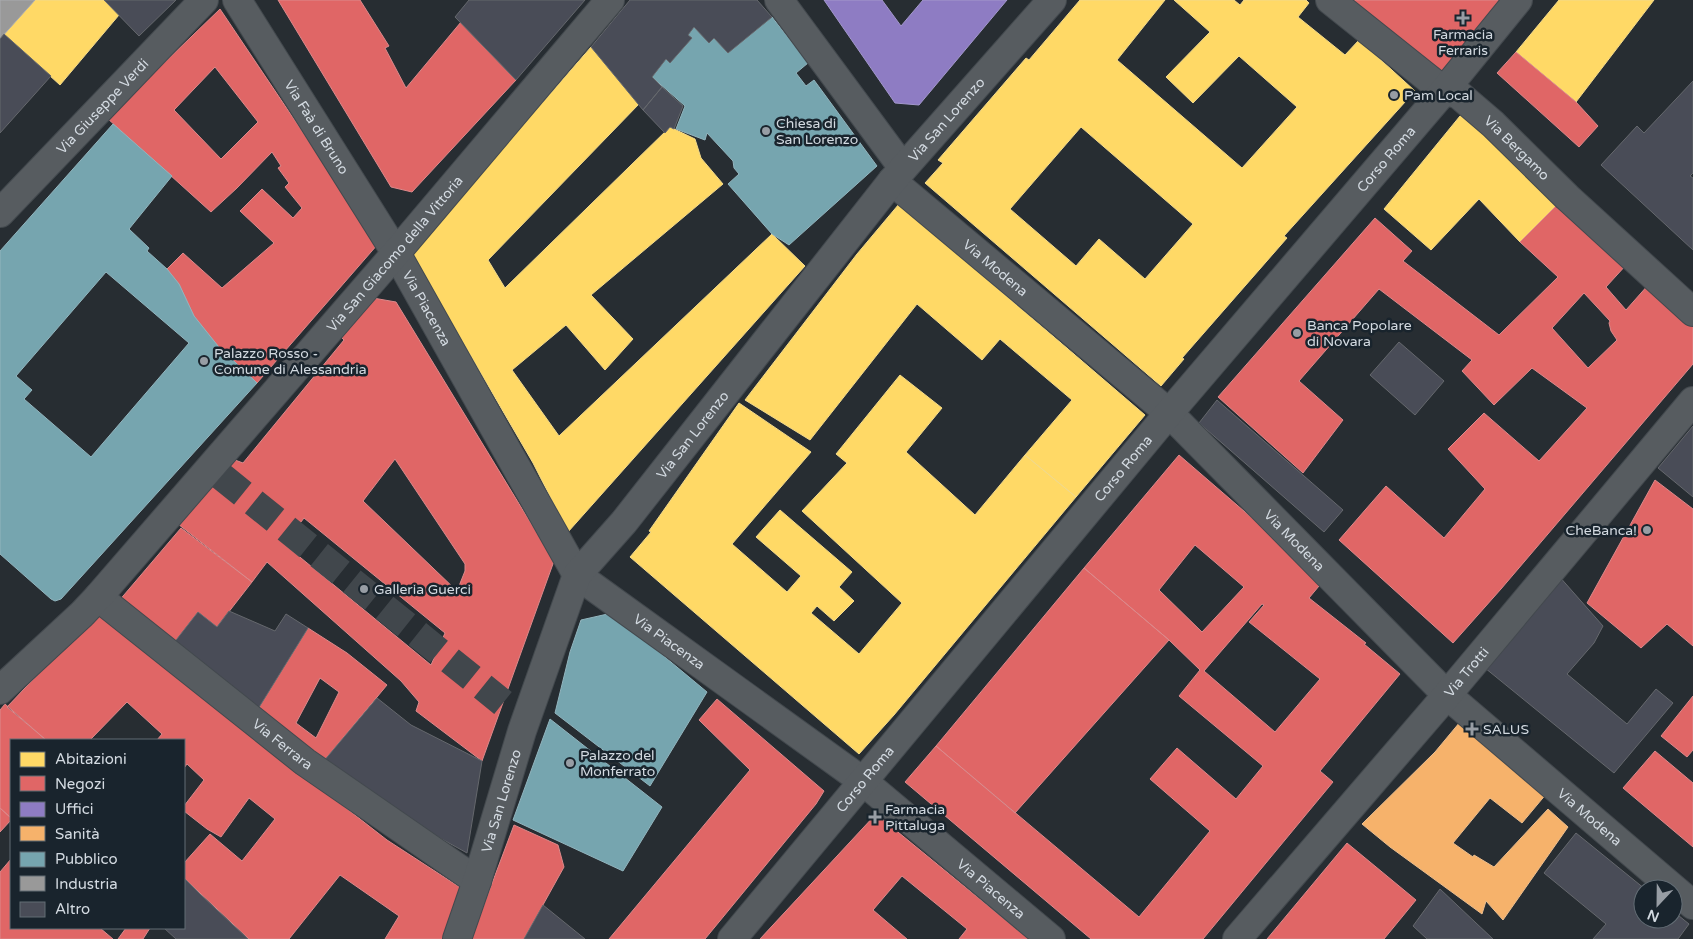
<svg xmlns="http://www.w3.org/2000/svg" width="1693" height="939" font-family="'Varela Round',sans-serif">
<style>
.homes{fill:#ffd966;stroke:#f2d98b;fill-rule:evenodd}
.shops{fill:#e06666;stroke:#dc898b;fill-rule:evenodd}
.offices{fill:#8e7cc3;stroke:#a398cc}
.health{fill:#f6b26b;stroke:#ecbe8e}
.public{fill:#76a5af;stroke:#92b5be;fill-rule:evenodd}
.industry{fill:#999;stroke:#aaacaf}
.building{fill:#494c57;stroke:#65686d}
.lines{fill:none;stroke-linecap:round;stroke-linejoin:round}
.minor-tunnel{stroke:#41474c;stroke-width:28;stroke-dasharray:28 14;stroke-linecap:butt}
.minor-casing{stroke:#43494e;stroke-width:30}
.minor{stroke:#575c60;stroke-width:28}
.poi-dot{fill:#979da4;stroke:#19242d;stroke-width:2}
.labels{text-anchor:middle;stroke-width:5;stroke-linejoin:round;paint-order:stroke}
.poi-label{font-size:14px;fill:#d3dae1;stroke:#19242d;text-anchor:start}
.street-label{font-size:14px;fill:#d3dae1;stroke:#19242d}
</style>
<rect width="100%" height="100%" fill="#272d32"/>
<path class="homes" d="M35,0h69l15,15 -59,70 -56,-51z
M1080,0h85l-48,60 125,108 55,-61 -58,-51 -46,47 -27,-26 44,-45 -36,-32h60l6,5 4,-5h62l3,3 -11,14 47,38 14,-15 56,51 -131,145 3,2 -105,120 2,1 -23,27 -236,-203 18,-20 -5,-3 88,-102 3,2zM1081,127l112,97 -48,55 -46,-40 -23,27 -66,-57z
M1559,0h95l-78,102 -60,-50z
M591,47l48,57 -151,156 17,28 165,-161 25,12 6,19 22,26 -132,111 42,44 -28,31 -39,-45 -54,45 47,66 213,-202 33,32 -237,266 -35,-69 -122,-210z
M1465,113l93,91 -38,38 -41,-43 -48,51 -47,-41 76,-93z
M899,204l246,211 -69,82 -51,-42 47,-55 -72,-61 -18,21 -65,-56 -107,136 -65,-40 112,-146z
M900,375l42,33 -36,44 69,63 50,-60 51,42 -182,218 -35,39 -229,-197 21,-25 -2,-1 90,-128 72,49 -79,92 55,48 14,-16 -45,-39 24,-27 72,62 -13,15 15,14 -20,20 -17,-15 -6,7 48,41 43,-51 -100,-92 45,-48 -11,-9z"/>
<path class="shops" d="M278,0h82l29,46 -4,2 21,40 55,-66 55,58 -104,112 -21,-5z
M1350,0h152l-59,73z
M220,9l158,235 -121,139 -39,-37 -24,-30 -15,-32 -12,-15 16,-16 39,35 52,-45 -34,-32 22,-22 31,29 9,-10 -17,-21 4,-4 -11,-15 3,-2 -9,-14 -35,36 -26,24 -104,-94zM215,67l43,55 -37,37 -47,-49z
M1516,52l60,50 22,24 -19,21 -82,-74z
M1558,204l69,60 -21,23 20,23 23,-26 44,41v39l-192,225 -48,54 -114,-103 47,-54 58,52 41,-49 -37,-40 36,-36 55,48 48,-53 -55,-40 -38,37 -32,-34 10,-11 -93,-71 -80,92 44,39 -40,53 -85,-76 157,-179 37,33 -9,10 96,74 59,-58 -38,-35zM1584,293l26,28 -1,2 2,8 6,9 -29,28 -36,-40z
M373,298l23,4 158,259 -72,200 -66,-50 3,-9 -18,-21 -134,-119 -15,20 -74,-58 57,-64 8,3 101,-123 -4,-4zM395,459l70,105v7l-8,20 -94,-90z
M1179,455l145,125 -15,18 57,45 -2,1 36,30 -80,97 13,11 -130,157h-112l-186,-157 31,-36 203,171 71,-86 -60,-52 27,-31 59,51 27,-33 -84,-70 21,-26 -31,-30 -85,-72zM1195,545l49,42 -42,45 -43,-42zM1262,604l2,1 -15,17 71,57 -45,53 -71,-61z
M1655,480l38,29v137l-26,-22 -26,24 -54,-45z
M304,518l141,115 -14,32 -147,-121z
M181,528l71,54 -35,45 -19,-15 -25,32 -55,-42z
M1084,568l85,72 -154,173 -79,-67z
M96,613l291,227 74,48 -14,51h-62l14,-23 -59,-41 -51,64h-40l-65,-61v-15l26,-29 32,27 33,-42 -26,-21 -28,39 -14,-8 -23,-18v-5l20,-26 -17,-16 -3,4v-28h-27l5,-6 -35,-32 -37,38h-44l-39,-33z
M308,628l39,25 40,32 -64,77 -65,-53zM320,678l19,14 -23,46 -20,-15z
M1693,696v54l-6,7 -26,-21z
M717,699l107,92 -8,13 -111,135h-96l141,-169 -51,-50z
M5,704l41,36h-35v78l-11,-10v-98z
M1655,751l38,32v64l-70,-59z
M0,808l11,10v2l-11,12z
M876,814l127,104 26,21h-70l8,-10 -65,-53 -29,34 34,29h-147z
M514,825l44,20 6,22 -40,72h-53z
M1347,843l69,57 -32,39h-117z
M11,859v69h89l13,11h-113v-67z
M126,928h24l-7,11h-25z"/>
<path class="offices" d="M824,0h58l19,26 22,-26h84l-88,105 -24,-2z"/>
<path class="health" d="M1465,716l87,71 -30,36 -32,-25 -37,45 20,14 1,-2 20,12 54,-58 20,18 -65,93 -17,-19 -4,13 -92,-67 -28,-23 73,-72z"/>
<path class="public" d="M772,17l36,46 -12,10 10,13 8,-6 63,86 -88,79 -17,-11 -44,-50 11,-10 -5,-6 -1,-7 -26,-28 -2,7 -29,-11 9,-23 -33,-29 14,-18 4,4 22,-25 -4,-3 6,-8 15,16 5,-5 14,15z
M113,124l59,52 -43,53 20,19 -2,3 20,18 12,15 15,32 24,30 39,37 -196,216 -6,2 -4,-2 -51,-45v-303zM106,272l83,71 -98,114 -67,-58 8,-9 -16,-14z
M612,613l95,79 -57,94 -95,-73 15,-61 11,-32z
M550,719l112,88 -39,64 -110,-51z"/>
<path class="industry" d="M0,0h35l-35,39z"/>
<path class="building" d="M104,0h72l-37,36z
M469,0h116l-69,80 -61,-63z
M630,0h127l15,17 -44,36 -14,-15 -5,5 -15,-16 -6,8 4,3 -22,25 -4,-4 -14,18 10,10 -19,23 -52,-63z
M4,34l47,42 -51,57v-94z
M1693,81v92l-3,3 3,2v72l-92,-85 36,-39 7,7z
M662,87l21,19 -9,23 -4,-2 -5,6 -22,-23z
M1399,342l45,39 -29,34 -45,-40z
M1217,400l126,110 -19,22 -125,-109z
M1693,426v71l-35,-29z
M1558,575l45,51 -9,17 -27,31 60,50 29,-35 17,14 -59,70 -129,-105z
M229,611l46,20 11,-17 22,14 -50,81 -85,-65 25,-32 19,15z
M377,698l34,27 71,36 -15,92 -29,-16 -115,-75z
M1576,833l69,56h-2v30h30v-8l16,13 -11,15h-85l13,-15 -62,-51z
M184,878l17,17 47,44h-72l-12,-11h20z
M1440,889l53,50h-66l-14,-13z
M543,905l42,34h-61z"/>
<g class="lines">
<path class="minor-tunnel" d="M221,476l282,227"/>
<g class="minor-casing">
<g id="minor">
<path id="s1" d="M237,0l159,253 181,322 287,207 187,157"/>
<path d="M779,0l124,168"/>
<path id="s2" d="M1330,0l114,91 14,3 35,30 74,73 126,115"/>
<path id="s3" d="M892,181l277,232 278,282 246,210"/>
<path id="s4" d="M0,213l204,-213"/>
<path id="s5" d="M98,597l207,165 172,119"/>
<path id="s6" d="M0,690l82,-76 16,-17 298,-344 214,-253"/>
<path id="s7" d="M457,939l20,-58 45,-150 55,-156 47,-53 268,-341 160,-181"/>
<path id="s8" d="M732,939l437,-526 275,-322 74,-91"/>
<path id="s9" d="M1237,939l210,-244 246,-294"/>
</g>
</g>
<use href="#minor" class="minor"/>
</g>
<g class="poi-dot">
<path d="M1460.5 10.5h5v5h5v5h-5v5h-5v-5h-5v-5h5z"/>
<circle cx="1394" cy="95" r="5"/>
<circle cx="766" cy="131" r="5"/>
<circle cx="1297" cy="333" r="5"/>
<circle cx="204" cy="361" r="5"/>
<circle cx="1647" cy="530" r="5"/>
<circle cx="364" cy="589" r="5"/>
<path d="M1469.5 721.5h5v5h5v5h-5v5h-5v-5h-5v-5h5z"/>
<circle cx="570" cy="763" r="5"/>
<path d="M872.5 809.5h5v5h5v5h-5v5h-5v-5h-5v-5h5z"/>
</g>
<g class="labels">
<g class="poi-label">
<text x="1463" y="39" text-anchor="middle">Farmacia<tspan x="1463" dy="16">Ferraris</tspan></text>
<text x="1404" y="100">Pam Local</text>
<text x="776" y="128">Chiesa di<tspan x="776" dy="16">San Lorenzo</tspan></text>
<text x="1307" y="330">Banca Popolare<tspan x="1307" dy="16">di Novara</tspan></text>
<text x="214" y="358">Palazzo Rosso -<tspan x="214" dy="16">Comune di Alessandria</tspan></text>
<text x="1637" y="535" text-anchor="end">CheBanca!</text>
<text x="374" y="594">Galleria Guerci</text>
<text x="1483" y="734">SALUS</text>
<text x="580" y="760">Palazzo del<tspan x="580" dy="16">Monferrato</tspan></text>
<text x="885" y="814">Farmacia<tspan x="885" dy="16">Pittaluga</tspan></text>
</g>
<g class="street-label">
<text dy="5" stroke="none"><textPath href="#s4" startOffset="148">Via Giuseppe Verdi</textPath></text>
<text dy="5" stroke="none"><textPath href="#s7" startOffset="970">Via San Lorenzo</textPath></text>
<text dy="5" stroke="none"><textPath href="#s1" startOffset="150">Via Faà di Bruno</textPath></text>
<text dy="5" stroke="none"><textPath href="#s2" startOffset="240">Via Bergamo</textPath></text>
<text dy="5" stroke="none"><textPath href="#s8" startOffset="1018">Corso Roma</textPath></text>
<text dy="5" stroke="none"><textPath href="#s6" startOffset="589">Via San Giacomo della Vittoria</textPath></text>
<text dy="5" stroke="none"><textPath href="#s3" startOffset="135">Via Modena</textPath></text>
<text dy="5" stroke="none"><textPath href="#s1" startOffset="362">Via Piacenza</textPath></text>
<text dy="5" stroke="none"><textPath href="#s7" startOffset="565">Via San Lorenzo</textPath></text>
<text dy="5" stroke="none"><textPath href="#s8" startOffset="612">Corso Roma</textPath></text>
<text dy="5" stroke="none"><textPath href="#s3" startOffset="540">Via Modena</textPath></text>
<text dy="5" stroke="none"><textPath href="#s1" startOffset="782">Via Piacenza</textPath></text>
<text dy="5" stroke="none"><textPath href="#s9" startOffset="352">Via Trotti</textPath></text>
<text dy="5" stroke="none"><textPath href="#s5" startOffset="236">Via Ferrara</textPath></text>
<text dy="5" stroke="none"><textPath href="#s8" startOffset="208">Corso Roma</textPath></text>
<text dy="5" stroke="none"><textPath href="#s7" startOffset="145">Via San Lorenzo</textPath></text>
<text dy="5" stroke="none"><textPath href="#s3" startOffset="945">Via Modena</textPath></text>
<text dy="5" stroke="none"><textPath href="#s1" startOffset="1188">Via Piacenza</textPath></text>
</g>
</g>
<rect x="10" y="739" width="175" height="190" fill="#19242d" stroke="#636d75"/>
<rect x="20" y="752" width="25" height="15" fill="#ffd966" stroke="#636d75"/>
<text x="55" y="764" font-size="15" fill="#d3dae1">Abitazioni</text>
<rect x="20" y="776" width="25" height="15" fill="#e06666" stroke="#636d75"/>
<text x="55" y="789" font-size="15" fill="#d3dae1">Negozi</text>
<rect x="20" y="802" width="25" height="15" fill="#8e7cc3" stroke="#636d75"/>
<text x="55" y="814" font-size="15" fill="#d3dae1">Uffici</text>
<rect x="20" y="826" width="25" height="15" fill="#f6b26b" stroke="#636d75"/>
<text x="55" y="839" font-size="15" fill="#d3dae1">Sanità</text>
<rect x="20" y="852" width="25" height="15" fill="#76a5af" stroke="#636d75"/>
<text x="55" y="864" font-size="15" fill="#d3dae1">Pubblico</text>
<rect x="20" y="876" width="25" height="15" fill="#999999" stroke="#636d75"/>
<text x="55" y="889" font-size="15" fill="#d3dae1">Industria</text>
<rect x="20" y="902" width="25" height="15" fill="#494c57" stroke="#636d75"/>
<text x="55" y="914" font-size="15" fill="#d3dae1">Altro</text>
<g transform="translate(1658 904) rotate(202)"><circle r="24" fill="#19242d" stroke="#636d75"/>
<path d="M0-4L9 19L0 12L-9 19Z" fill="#979da4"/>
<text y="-8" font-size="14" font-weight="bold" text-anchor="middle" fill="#d3dae1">N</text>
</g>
</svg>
